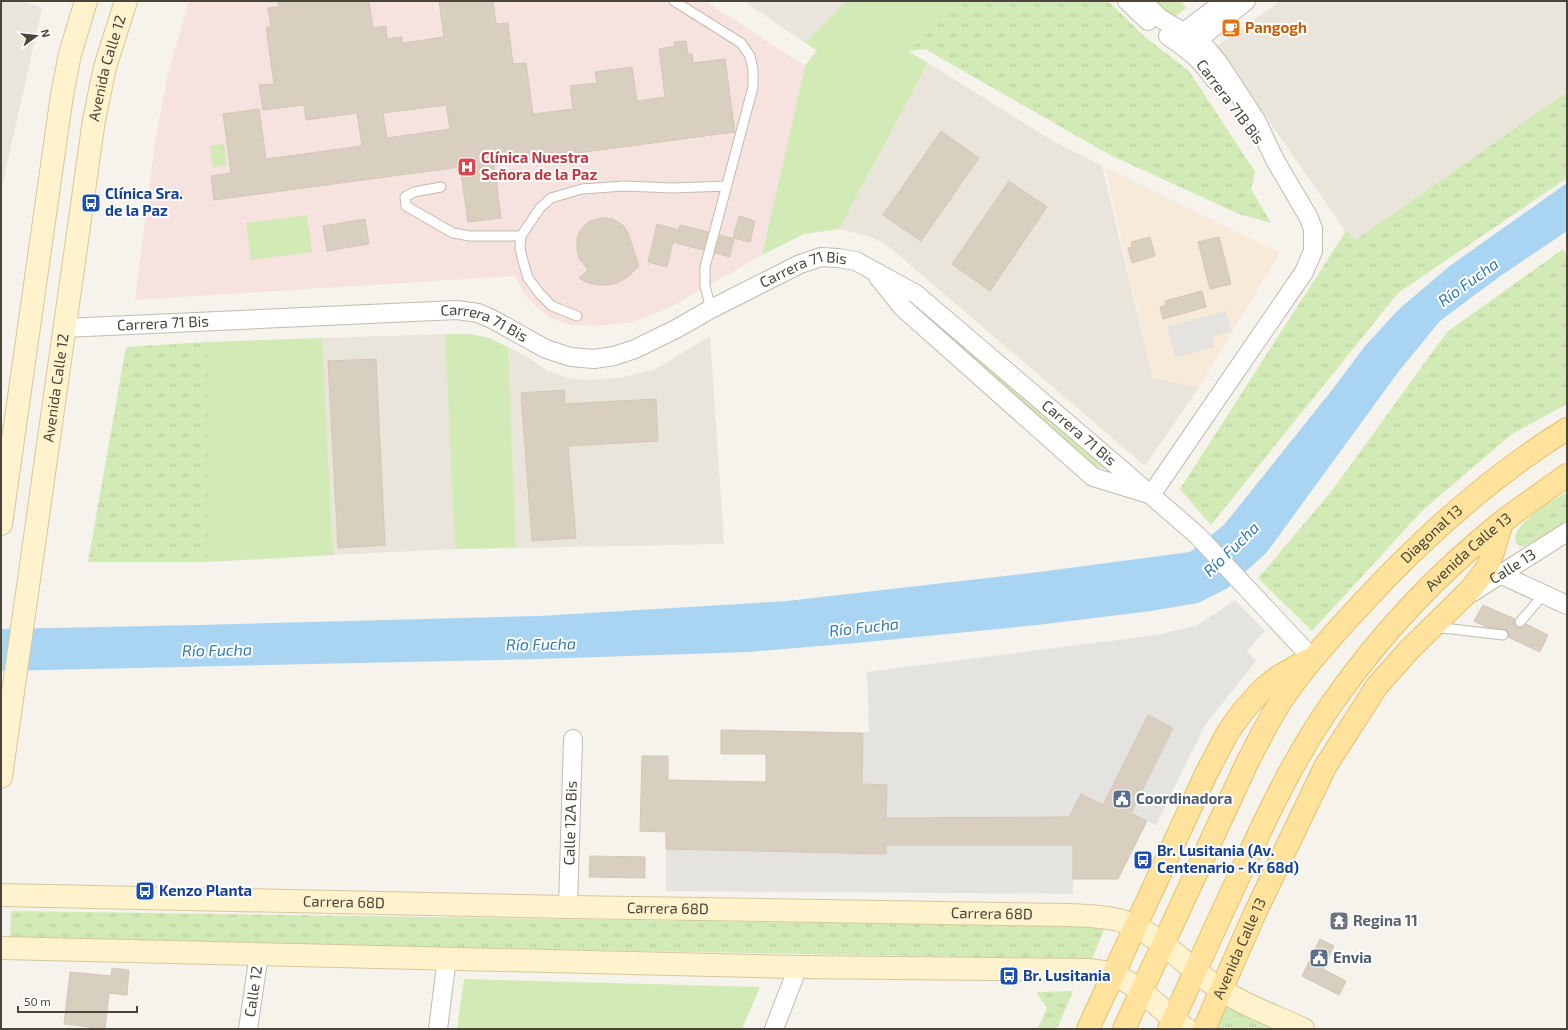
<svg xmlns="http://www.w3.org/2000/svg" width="1568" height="1030" font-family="'Exo 2',sans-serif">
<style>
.residential{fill:#eae5da}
.commercial{fill:#f7ead8}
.medical{fill:#f6e3e0}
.grass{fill:url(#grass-tufts)}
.park{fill:#d2eab5}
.parking{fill:#e5e3e0}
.water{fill:#a9d4f2}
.building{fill:#d8cfc1;stroke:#d3c7b4;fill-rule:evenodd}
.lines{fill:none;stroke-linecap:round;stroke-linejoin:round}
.lane-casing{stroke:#c2bbae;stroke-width:11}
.street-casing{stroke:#c2bbae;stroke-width:20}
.secondary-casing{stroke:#d6c79b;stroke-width:24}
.primary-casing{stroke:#e6c16a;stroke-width:24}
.lane{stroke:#fff;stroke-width:9}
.street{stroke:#fff;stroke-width:18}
.secondary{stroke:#fff3cd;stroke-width:22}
.primary{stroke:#ffe39c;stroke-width:22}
.labels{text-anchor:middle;stroke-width:4;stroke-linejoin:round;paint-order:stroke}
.food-label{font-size:15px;font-weight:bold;fill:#c56008;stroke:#fff;text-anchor:start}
.street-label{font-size:15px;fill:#4b4439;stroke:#fff}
.health-label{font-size:15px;font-weight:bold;fill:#be3a42;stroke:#fff;text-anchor:start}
.transit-label{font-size:15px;font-weight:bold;fill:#164399;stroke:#fff;text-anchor:start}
.service-label{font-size:15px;font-weight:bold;fill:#4e5e75;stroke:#fff;text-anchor:start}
.worship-label{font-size:15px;font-weight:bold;fill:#5b616d;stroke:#fff;text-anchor:start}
.water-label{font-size:16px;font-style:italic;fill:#2e7ab2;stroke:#fff}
</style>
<defs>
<pattern id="grass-tufts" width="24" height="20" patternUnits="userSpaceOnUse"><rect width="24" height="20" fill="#d2eab5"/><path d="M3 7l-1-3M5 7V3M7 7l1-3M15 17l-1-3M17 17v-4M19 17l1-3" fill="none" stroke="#b6ca9c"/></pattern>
</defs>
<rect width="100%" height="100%" fill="#f6f3ec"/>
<path class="residential" d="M1,1h22l19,7 -41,183z
M744,1h103l-42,42z
M1280,1h287v91l-214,150 -136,-196z
M928,63l125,78 49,25 51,212 46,9 -54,79 -257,-220 -16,-9 -33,-8z
M445,334l10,215 -122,6 -11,-217z
M710,336l14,208 -208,4 -8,-201 18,9 22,15 21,7 24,2 26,-2 37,-9z"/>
<path class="commercial" d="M1105,167l175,86 -81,134 -46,-9z"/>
<path class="medical" d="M189,1h516l100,65 -43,189 -93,53 -37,14 -34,4 -29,-1 -19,-7 -16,-13 -11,-13 -8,-16 -380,24 21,-165 12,-62z"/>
<path class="grass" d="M956,1h152l37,36 44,34 66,101 -4,17 20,34 -32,-9 -129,-59 -185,-106 -17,2z
M1567,92v86l-169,115 -187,232 -31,-36 166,-258 8,10z
M1563,249l4,7v148l-55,30 -90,77 -110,120 -54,-53 73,-86 116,-160z
M923,311l186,159 -14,-4 -175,-151z
M207,342v220h-119l38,-215z
M1567,492v31c-15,7 -29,16 -44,24l-6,-3c-1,-2 -2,-4 -2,-6 1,-16 39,-38 52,-46z
M11,911l1094,16 -13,32 -1082,-19z
M1073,991l-16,38h-19l9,-21 -11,-16z
M1224,1005l52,24h-65z"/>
<path class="park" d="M847,1h109l-48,50 20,12 -89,166 -35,5 -42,21 43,-189 12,-16 -12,-7z
M1151,1h30l5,7 -15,12z
M224,144l3,21 -14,2 -3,-21z
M307,215l5,37 -61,8 -5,-37z
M445,334h26l18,4 19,9 8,201 -61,1z
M322,338l11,217 -126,7v-220z
M464,979l296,8 -18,42h-285z"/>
<path class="parking" d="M1226,311l6,20 -18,5v11l-39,11 -8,-31z
M1235,600l30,31 -18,20 9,10 -51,64 -49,100 -25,-12 42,-85 -25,-13 -45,90 -22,-11 -12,23 -183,1 1,-33 -25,-1 1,-51 6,-1 -2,-60 289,-37 40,-9z
M886,845h187v49l-407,-3v-42l220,5z"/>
<path class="water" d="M1567,183v48l-68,46 -59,44 -41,50 -132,181 -39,36 -30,15 -47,8 -114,14 -181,18 -109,9 -208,7 -538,12v-42l198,-4 341,-9 247,-15 252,-29 151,-20 34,-27 108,-135 33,-44 34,-37 52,-44z"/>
<path class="building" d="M278,1h91l4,27 13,-2 1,13 15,-2v6l42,-6 -5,-36h54l3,23 12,-1 5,41 13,-1 7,51 40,-5 -3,-23 27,-3 -2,-11 37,-5 5,34 28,-4 -6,-48 16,-3 -1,-4 12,-1 2,13h4l1,9 32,-4 10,73 -241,32 7,54 -33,4 -8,-55 -246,33 -3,-24 20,-3 -8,-59 36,-5 7,50 96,-13 -5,-33 -51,7 -2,-15 -41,5 -4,-25 15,-1 -8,-57h5l-3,-19 10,-1zM446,105l4,24 -63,9 -4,-25z
M941,131l38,27 -58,83 -38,-26z
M1009,181l38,26 -57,84 -38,-27z
M739,216l16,5 -5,21 -17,-4z
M601,218l12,1 11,7 4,7 11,33 -11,11 -11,6 -9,2h-9l-11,-2 -9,-5 9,-8 -9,-12 -2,-7v-13l3,-7 5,-6 5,-4z
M365,219l4,25 -42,7 -4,-25z
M657,224l22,6 1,-5 28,7 -5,18 -30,-8 -6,25 -19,-5z
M720,235l14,4 -4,18 -15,-4z
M1150,237l5,19 -23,7 -4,-15 4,-1 -1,-5z
M1219,237l12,47 -21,5 -12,-47z
M1202,291l4,16 -43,12 -3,-12 6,-2 -1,-4z
M376,359l9,186 -47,3 -10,-187z
M564,390l1,14 91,-5 2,42 -90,5 8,92 -44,3 -11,-148z
M1483,605l32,14v5l4,4 3,-1 4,-3 22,11 -8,17 -32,-15 1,-4 -3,-3 -20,-3 -12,-6z
M1148,715l25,13 -42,85 16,8 -29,58h-45v-34h-187v9l-220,-5v-17l-26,-1 2,-75h26v24l98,2v-28h-45v-24l142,3 -1,51 25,1 -1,33 183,-1 12,-23 22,11z
M590,856l55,1v21l-56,-1z
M1320,939l14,7 -11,23 23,12 -7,14 -37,-19z
M112,968l17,2 -2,25 -18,-2 -4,36 -41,-5 6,-52 41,4z"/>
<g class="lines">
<g class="lane-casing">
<path id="lane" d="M674,1l67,42 9,13 3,13v18l-48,180v19l6,23
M441,187l-27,5 -9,5 1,9 47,27 17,3h51
M577,316l-25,-10 -12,-12 -12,-16 -5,-17 -3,-13 1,-12 19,-28 11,-10 31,-9 42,-3 49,2 54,-2
M1520,622l24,-28
M1434,628l18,1 51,6"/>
</g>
<g class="street-casing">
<g id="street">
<path d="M1127,1l21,20"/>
<path d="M1142,1l19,18 36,21 12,11 11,14 37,57 18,38 34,58 4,11v22l-9,21 -153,223"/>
<path d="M1168,36c22,15 31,22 47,44"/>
<path d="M1176,38l49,-37"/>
<path d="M1188,48l58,-47"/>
<path d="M878,277l24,30 191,170 52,16"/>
<path id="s1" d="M64,328l393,-18 21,3 14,6 54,30 25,8 23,2 20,-3 21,-7 41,-20 35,-20 89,-45 21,-7 17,1 18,3 60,33 198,169 84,73 114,122"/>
<path d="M1491,570l76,35"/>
<path id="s2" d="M1473,592l94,-60"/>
<path id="s3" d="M568,907l5,-168"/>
<path id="s4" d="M248,1029l11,-75"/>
<path d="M438,1029l9,-71"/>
<path d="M774,1029l24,-62"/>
</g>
</g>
<g class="secondary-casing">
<g id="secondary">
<path d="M1,524l61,-429 8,-41 16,-53"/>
<path id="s5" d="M1,777l93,-657 11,-53 21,-66"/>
<path id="s6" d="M1,895l567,12 502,8c17,1 36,1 52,6 38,13 65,47 98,68 25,17 55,27 83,40"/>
<path d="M1,948l797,19 289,3c7,1 14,1 21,3 30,9 53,38 78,56"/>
</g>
</g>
<g class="primary-casing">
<g id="primary">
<path d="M1088,1029l118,-255 22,-42 15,-21 21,-23 14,-11 28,-16"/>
<path id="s7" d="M1124,1029l123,-266c11,-21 21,-42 34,-62 22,-33 48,-62 75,-91 62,-68 132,-132 211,-181"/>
<path id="s8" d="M1169,1029c24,-53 48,-106 73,-159 26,-57 54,-116 91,-168 47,-67 105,-129 169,-180 21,-16 43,-31 65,-47"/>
<path id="s9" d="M1204,1029l51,-116 70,-146 52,-81 32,-36 62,-61 10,-13 6,-8 6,-16 9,-30"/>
</g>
</g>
<use href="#lane" class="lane"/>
<use href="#street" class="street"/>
<use href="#secondary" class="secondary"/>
<use href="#primary" class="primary"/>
</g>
<defs>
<g id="cafe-square" transform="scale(1)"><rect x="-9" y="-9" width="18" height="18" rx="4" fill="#e8710a" stroke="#fff"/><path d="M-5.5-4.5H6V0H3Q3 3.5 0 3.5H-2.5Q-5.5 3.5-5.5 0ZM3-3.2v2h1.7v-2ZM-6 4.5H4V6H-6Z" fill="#fff"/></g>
<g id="hospital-square" transform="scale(1)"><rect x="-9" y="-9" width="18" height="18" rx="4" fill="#e0444e" stroke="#fff"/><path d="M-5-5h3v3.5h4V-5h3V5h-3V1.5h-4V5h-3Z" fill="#fff"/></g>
<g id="bus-square" transform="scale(1)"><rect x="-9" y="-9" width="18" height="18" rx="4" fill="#1a4fb4" stroke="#fff"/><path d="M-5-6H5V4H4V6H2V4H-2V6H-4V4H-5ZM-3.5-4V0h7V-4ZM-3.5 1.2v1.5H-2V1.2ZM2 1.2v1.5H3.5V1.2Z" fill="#fff"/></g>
<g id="civic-square" transform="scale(1)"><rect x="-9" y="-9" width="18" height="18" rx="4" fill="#5c6f8a" stroke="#fff"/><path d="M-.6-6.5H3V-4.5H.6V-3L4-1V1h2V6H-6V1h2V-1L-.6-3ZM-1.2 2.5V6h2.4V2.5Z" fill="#fff"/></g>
<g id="temple-square" transform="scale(1)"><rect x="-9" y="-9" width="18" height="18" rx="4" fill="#6b7280" stroke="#fff"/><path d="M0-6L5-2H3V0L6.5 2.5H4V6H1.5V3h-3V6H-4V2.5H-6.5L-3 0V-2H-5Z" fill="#fff"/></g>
</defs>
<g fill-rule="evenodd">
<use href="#cafe-square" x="1231" y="28"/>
<use href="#hospital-square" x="467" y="167"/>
<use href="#bus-square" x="91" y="203"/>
<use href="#civic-square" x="1122" y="799"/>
<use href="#bus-square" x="1143" y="860"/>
<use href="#bus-square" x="145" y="891"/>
<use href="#temple-square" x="1339" y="921"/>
<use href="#civic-square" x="1319" y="958"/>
<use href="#bus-square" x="1009" y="976"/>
</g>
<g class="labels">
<g class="food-label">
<text x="1245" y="33">Pangogh</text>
</g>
<g class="street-label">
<text dy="5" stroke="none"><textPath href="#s5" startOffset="717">Avenida Calle 12</textPath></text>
<text transform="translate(1230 102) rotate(53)" y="5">Carrera 71B Bis</text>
<text dy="5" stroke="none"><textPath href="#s1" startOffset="771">Carrera 71 Bis</textPath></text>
<text dy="5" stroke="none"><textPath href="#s1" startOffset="99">Carrera 71 Bis</textPath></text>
<text dy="5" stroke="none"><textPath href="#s1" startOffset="423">Carrera 71 Bis</textPath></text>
<text dy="5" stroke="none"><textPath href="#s5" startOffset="393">Avenida Calle 12</textPath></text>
<text dy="5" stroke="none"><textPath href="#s1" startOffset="1109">Carrera 71 Bis</textPath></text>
<text dy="5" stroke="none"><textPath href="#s7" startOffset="589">Diagonal 13</textPath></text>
<text dy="5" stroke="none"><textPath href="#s8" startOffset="569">Avenida Calle 13</textPath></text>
<text dy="5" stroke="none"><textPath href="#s2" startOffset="47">Calle 13</textPath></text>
<text dy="5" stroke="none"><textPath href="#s3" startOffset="84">Calle 12A Bis</textPath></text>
<text dy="5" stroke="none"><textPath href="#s6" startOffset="343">Carrera 68D</textPath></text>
<text dy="5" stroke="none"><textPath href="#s6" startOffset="667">Carrera 68D</textPath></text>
<text dy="5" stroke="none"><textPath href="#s6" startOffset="991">Carrera 68D</textPath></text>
<text dy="5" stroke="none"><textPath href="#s9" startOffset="88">Avenida Calle 13</textPath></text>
<text dy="5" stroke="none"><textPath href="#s4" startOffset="38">Calle 12</textPath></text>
</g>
<g class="health-label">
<text x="481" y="163">Clínica Nuestra<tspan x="481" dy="17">Señora de la Paz</tspan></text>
</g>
<g class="transit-label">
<text x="105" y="199">Clínica Sra.<tspan x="105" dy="17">de la Paz</tspan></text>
<text x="1157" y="856">Br. Lusitania (Av.<tspan x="1157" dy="17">Centenario - Kr 68d)</tspan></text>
<text x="159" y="896">Kenzo Planta</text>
<text x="1023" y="981">Br. Lusitania</text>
</g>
<g class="service-label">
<text x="1136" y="804">Coordinadora</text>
<text x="1333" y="963">Envia</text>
</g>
<g class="worship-label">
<text x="1353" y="926">Regina 11</text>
</g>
<g class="water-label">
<text transform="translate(1468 282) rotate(-36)" y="6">Río Fucha</text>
<text transform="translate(1231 549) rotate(-44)" y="6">Río Fucha</text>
<text transform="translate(864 627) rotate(-6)" y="6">Río Fucha</text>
<text transform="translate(541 644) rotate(-1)" y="6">Río Fucha</text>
<text transform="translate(217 650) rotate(-1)" y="6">Río Fucha</text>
</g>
</g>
<rect width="1568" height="1030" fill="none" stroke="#4b4439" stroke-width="4"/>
<g transform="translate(36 36) rotate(75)" stroke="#ffffff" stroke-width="3" paint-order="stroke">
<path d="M0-3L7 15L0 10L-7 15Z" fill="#4b4439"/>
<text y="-6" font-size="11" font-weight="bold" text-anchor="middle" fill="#4b4439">N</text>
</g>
<path d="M18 1006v6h119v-6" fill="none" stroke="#4b4439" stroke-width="2"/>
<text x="24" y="1006" font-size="12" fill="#4b4439" stroke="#ffffff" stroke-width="3" paint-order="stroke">50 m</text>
</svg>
